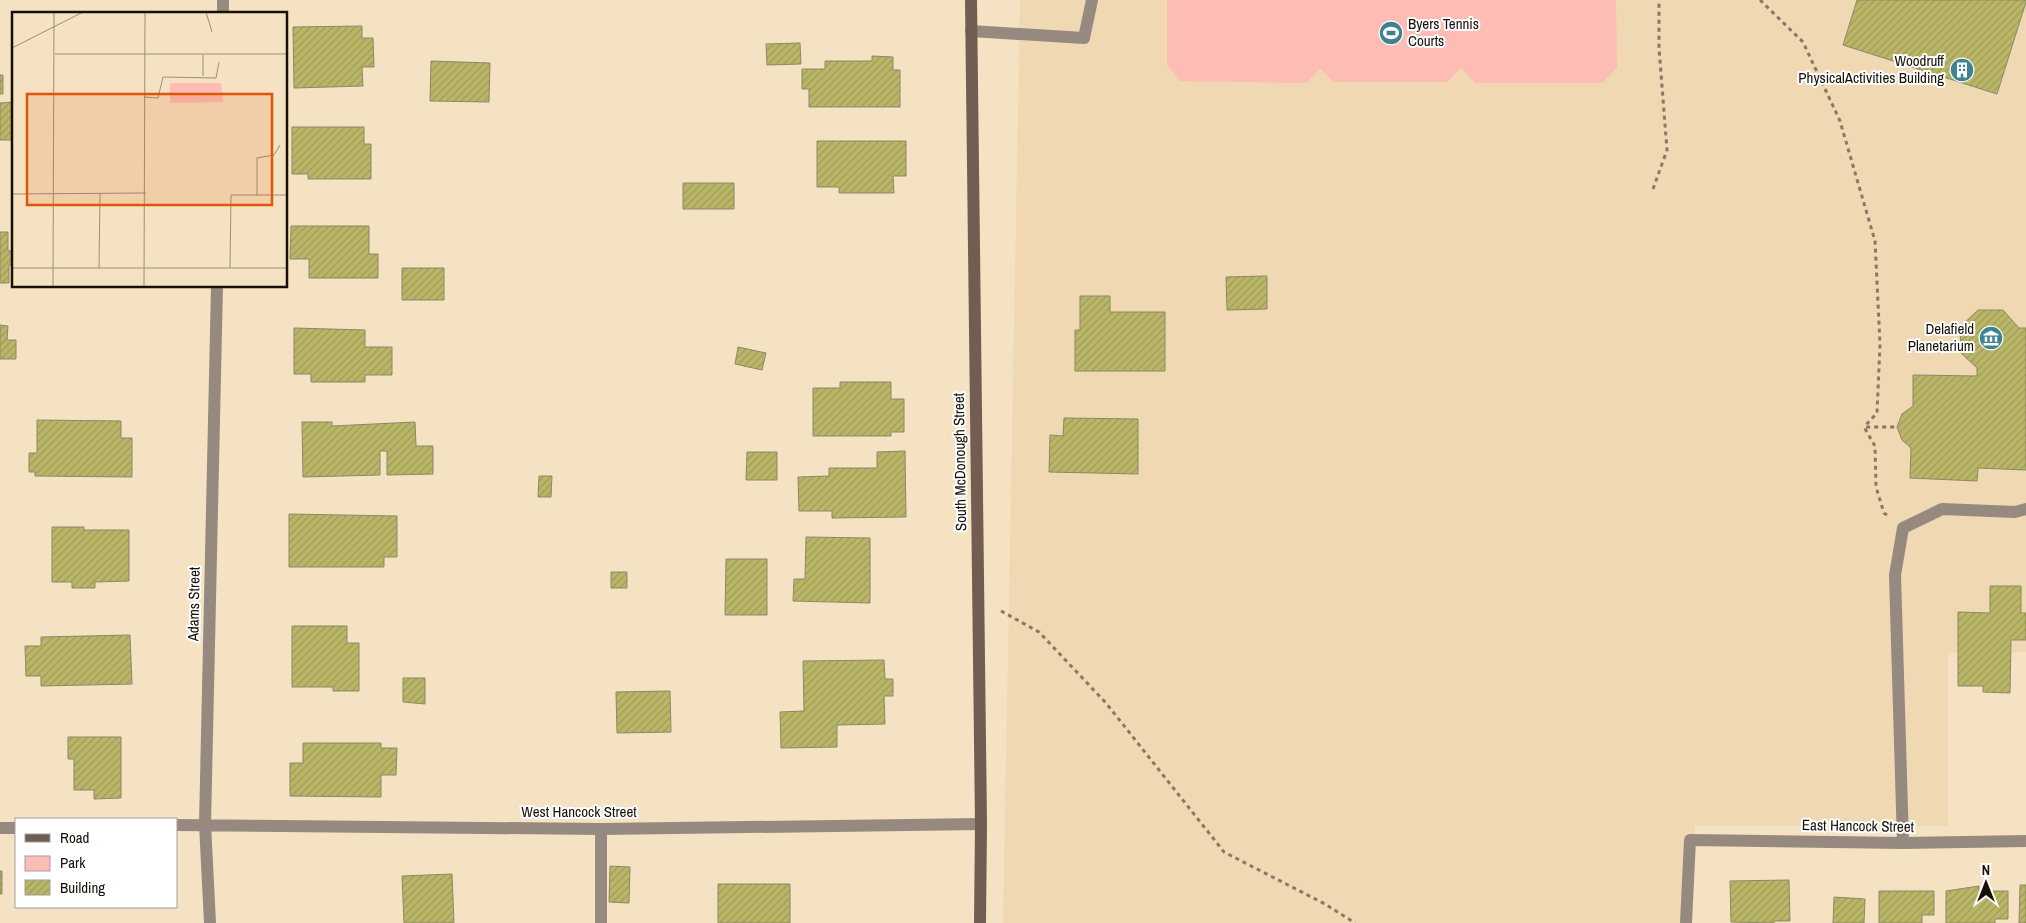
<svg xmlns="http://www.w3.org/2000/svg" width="2026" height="923" font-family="'Archivo Narrow',sans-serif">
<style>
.built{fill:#efd8b2}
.green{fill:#fdbcb4}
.building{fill:url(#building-hatch);stroke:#8a8969}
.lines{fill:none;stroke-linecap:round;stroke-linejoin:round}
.path{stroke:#867965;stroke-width:3;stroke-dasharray:4 4;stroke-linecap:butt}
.lane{stroke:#968980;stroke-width:12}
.street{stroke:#968980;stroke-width:12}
.secondary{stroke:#715d52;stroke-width:12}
.labels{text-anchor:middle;stroke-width:4;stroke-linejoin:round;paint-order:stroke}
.poi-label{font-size:15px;fill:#161006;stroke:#fff;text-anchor:end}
.street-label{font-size:15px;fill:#161006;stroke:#fff}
.inset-road{fill:none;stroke:#9c8e77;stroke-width:1}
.view{fill:#de550c;fill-opacity:0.15;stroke:#de550c;stroke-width:2.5}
.inset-edge{fill:none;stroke:#161006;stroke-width:2.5}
</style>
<defs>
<pattern id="building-hatch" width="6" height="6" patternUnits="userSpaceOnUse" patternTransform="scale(1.25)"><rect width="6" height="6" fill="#bab667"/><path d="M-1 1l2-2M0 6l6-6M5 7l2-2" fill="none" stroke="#9f9b58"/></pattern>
</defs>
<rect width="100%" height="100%" fill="#f5e2c3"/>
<path class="built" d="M1020,0h1006v652l-78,1v173h-253l-6,97h-686z"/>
<path class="green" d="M1167,0h449l1,68 -15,15h-127l-14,-15 -14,14h-113l-14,-13 -14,14 -126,-2 -13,-16z"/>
<path class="building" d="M1857,0h169v2l-29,92 -154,-49z
M362,26v12h11l1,29h-12l1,19 -69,2 -1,-61z
M800,43l1,21 -34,1 -1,-21z
M872,56l21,1v13h7v37h-91v-18h-7v-20h23v-8h47z
M431,61l59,2 -1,39 -59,-1z
M0,75h3v19h-3z
M14,102v38h-14v-37z
M292,127h72v17h7v35h-63v-5h-16z
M817,141h89v35h-13l1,17h-55v-6h-22z
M683,183h51v26h-51z
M291,226h78v28h9v24h-69v-19h-19z
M0,232h8v19h6v14h-5v18h-9z
M402,268h42v32h-42z
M1267,276v33l-40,1 -1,-33z
M1080,296h30v16h55v59h-90v-41h5z
M1978,310h25l16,18h7v142l-48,-2 -1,13 -67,-3 1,-30 -9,-8 -5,-13 5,-13 11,-8v-31l64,1v-8l-16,-15 -1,-26z
M0,325l8,1 -1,14h9v19h-16z
M294,328l71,2v17h27v28h-27v7h-54v-8h-17z
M738,347l28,6 -4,17 -27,-6z
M840,382h51v17h13v33h-13v4h-78v-48h27z
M1064,418l74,1v55l-89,-2 1,-37 13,1z
M37,420l84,1v17h11v39l-97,-1v-4h-6v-19h8z
M302,422h30v4l83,-4 1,24h17v28l-46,1v-24h-7v24l-77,2z
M905,451l1,66 -74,1v-7h-33l-1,-34 31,-1v-8h48v-16z
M747,452h30v28h-31z
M539,476h13l-1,21h-13z
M289,514l108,2v41h-13v10h-95z
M52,527h32v3h45v51l-34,1v6h-23v-6h-20z
M806,537l64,1v65l-77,-2 1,-22h11z
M726,559h41v56h-42z
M611,572h16v16h-16z
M1990,586h31v27h5v27h-15l-1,53 -27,-1v-6h-25v-74l32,1z
M292,626h55v17h12v48h-26v-4h-41z
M130,635l2,49 -91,2v-10h-15l-1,-30h16v-9z
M884,660l1,19h8v17h-9l1,28 -48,1v22l-56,1 -1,-36 24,-1 -1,-50z
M403,678h22v26l-22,-2z
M670,691l1,41 -54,1 -1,-41z
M68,737h53v61l-27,1v-9h-20v-31h-6z
M303,743h78v5h16l-1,27h-15v22l-91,-1v-33h13z
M610,866l20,1 -1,36 -20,-1z
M0,871h2v23h-2z
M452,874l2,49h-50l-2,-47z
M1789,880l1,41h-16v2l-43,-1 -1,-41z
M718,884h72v39h-72z
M2020,885h6v38h-7z
M1979,886v5h29v28h-13v4h-49v-32z
M1879,891h55v24h-12v8h-43z
M1834,897l31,2 -1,24h-31z"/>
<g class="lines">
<path class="path" d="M1760,0l43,42 37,79 35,120 5,103 -3,69 -13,14
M1653,189l14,-39 -8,-102v-48
M1887,515l-3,-2 -8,-26 -1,-41 -11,-19h33
M1001,611l38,21 67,71 118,149 101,52 30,19"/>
<path class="lane" d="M971,31l113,7 8,-38
M1903,843l-8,-268 8,-47 39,-19 73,3 11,-3
M601,923v-94"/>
<path class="street" d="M223,14v-14
M176,825l425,4 380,-5
M0,828h16
M210,923l-5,-99 12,-538
M1686,923l4,-83 213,3 123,-2"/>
<path class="secondary" d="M971,0l10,824 -1,99"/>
</g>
<defs>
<g id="stadium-disc" transform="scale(1.25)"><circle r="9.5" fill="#3e838f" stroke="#fff"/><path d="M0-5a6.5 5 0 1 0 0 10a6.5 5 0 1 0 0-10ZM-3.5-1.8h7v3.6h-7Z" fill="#fff"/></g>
<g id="building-disc" transform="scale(1.25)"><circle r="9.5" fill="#3e838f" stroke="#fff"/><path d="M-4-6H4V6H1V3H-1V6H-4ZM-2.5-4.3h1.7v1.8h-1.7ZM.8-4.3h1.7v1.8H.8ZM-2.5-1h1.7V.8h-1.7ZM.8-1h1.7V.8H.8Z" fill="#fff"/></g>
<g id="museum-disc" transform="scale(1.25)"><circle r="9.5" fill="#3e838f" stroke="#fff"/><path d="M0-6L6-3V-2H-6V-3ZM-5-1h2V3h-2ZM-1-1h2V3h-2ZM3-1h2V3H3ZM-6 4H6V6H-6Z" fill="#fff"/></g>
</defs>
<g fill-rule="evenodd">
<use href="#stadium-disc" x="1391" y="33"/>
<use href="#building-disc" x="1962" y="70"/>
<use href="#museum-disc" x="1991" y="338"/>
</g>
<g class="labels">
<g class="poi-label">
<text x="1408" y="29" text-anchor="start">Byers Tennis<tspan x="1408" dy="17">Courts</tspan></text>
<text x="1944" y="66">Woodruff<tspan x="1944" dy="17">PhysicalActivities Building</tspan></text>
<text x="1974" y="334">Delafield<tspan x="1974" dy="17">Planetarium</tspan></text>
</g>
<g class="street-label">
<text transform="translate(960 462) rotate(-91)" y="5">South McDonough Street</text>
<text transform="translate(194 604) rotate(-89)" y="5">Adams Street</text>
<text x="579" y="817">West Hancock Street</text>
<text transform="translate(1858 826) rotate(1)" y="5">East Hancock Street</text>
</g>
</g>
<g transform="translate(12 12)">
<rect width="275" height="275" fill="#f5e2c3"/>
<path d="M158,71h51l2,19 -53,1z" fill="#fdbcb4"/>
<path class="inset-road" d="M194,0l6,20M0,36l71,-36M43,42h232M191,43v21M132,85l14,1 5,-21 53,1 3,-16M0,182l134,-1M245,184v-38l17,-3 6,-10M0,256h275M87,256l1,-74M218,256l1,-73h56M41,275l1,-275M132,275l1,-275"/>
<path class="view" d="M15,82h245v111h-245z"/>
<rect width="275" height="275" class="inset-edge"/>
</g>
<rect x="15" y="818" width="162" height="90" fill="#ffffff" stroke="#a29f9b"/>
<rect x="25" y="834" width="25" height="8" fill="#715d52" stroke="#a29f9b"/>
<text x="60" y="843" font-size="15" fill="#161006">Road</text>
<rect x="25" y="856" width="25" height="15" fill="#fdbcb4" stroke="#a29f9b"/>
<text x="60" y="868" font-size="15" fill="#161006">Park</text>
<rect x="25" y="880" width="25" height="15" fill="url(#building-hatch)" stroke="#a29f9b"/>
<text x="60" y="893" font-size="15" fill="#161006">Building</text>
<g transform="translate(1986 883)" stroke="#ffffff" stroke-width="4" paint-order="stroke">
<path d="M0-4L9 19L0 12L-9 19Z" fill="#161006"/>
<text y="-8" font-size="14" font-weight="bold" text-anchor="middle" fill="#161006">N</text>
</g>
</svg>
